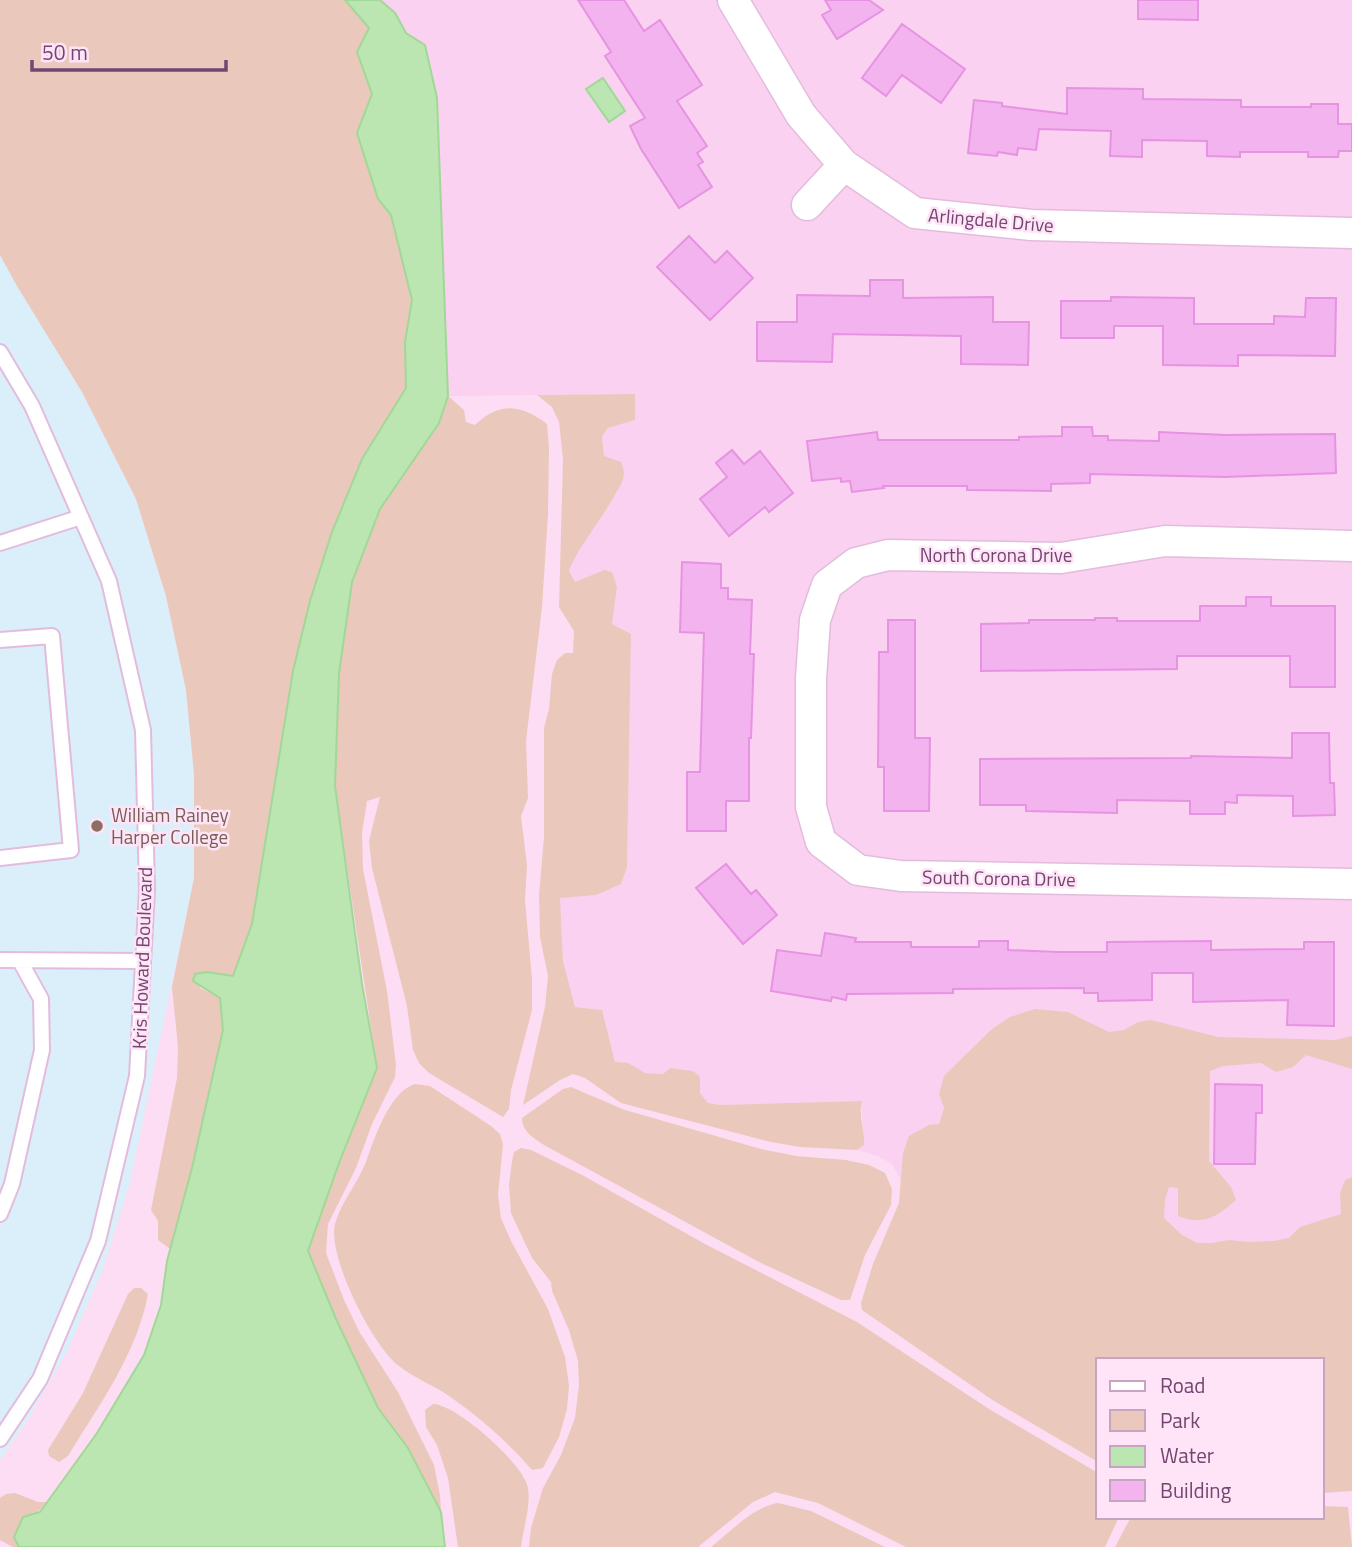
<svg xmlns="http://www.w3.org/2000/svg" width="1352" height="1547" font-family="'Titillium Web',sans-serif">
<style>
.residential{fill:#fad1f0}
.education{fill:#daeff9}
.green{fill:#eac8bc}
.water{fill:#bbe6b1;stroke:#a2d897;stroke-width:2}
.building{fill:#f3b3ef;stroke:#e693e2;stroke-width:2}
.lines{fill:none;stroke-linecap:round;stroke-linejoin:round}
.service-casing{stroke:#e3bcdd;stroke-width:18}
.minor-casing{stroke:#e3bcdd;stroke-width:33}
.service{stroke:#fff;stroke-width:14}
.minor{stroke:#fff;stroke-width:30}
.education-dot{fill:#8d6e63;stroke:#ffe4f7;stroke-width:2.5}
.labels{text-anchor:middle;stroke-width:5;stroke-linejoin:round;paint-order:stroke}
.street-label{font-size:19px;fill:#734571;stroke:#ffe4f7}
.education-label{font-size:19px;fill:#785e54;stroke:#ffe4f7;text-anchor:start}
</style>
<rect width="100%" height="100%" fill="#fdddf4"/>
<path class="residential" d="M380,0h972v1271l-319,-2 -94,-175 5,14 -5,16 -36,29 -1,30 -10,-19 -14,-8 -21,-6 7,-5 -3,-44 -141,4 -12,-2 -8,-10 -7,-22 -23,-3 -7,6 -18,-1 -17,-9 -13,-2 -13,-52 -27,-3 -12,-46 -3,-64 36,-2 24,-11 7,-17 4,-233 -19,-10 5,-37 -13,-17 -29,12 -6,-11 4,-11 16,-27 29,-41 -14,-36 -2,-20 6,-8 27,-8v-26l-187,2 -11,-298 -12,-53 -19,-12 -11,-20z"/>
<path class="education" d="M0,255l17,31 65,106 54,107 30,98 20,93 8,84v104l-64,304 -27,87 -36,83 -42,72 -25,36z"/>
<path class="green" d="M0,0h345l4,2 20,26 -12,24 15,42 -15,39 21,66 13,16 21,85 -7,42 1,46 -44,71 -52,142 -17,70 -41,253 -19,52 -26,-4 -7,16 21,10 2,32 -31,138 -22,81 -12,-9v-19l-7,-11 26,-132 1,-31 -6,-60 22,-109v-104l-8,-84 -20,-94 -30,-97 -54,-107 -65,-106 -17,-31z
M635,394v26l-27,8 -6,8 2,20 17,6c1,4 3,7 3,11 1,17 -47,73 -55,98l6,11 29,-12 8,2 5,15 -5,37 19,10 -4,233 -6,17 -25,11 -36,3 3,63 12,46 27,3 13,52 13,1 17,10 18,1 7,-6 23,3 7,6v16l8,10 12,2 142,-4c-4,15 3,29 2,44l-7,5 -57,-3 -29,-5 -150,-39 -36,-25 -12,-4 -13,6 -37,25 22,-98 3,-31 -8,-39 -1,-42 5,-58v-109l5,-19 3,-35 5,-14 8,-7h8l1,-22 -15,-24 4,-148 -4,-37 -7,-15 -15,-12z
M448,396l16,14 2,12 9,3c25,-23 45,-21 72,-1l2,24 -1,66 -6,93 -16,134 2,57 -7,18 6,49 -2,35 7,79v31l-21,80 -2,19 -6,8 -74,-44 -10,-10 -6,-13 -6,-44 -35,-138 -3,-27 11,-44 -13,4 -5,32 1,36 24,122 9,74 -1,12 -23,47 -16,44 -28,56 -2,29 18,47 16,33 38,59 36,73 6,30 1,17 -33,-64 -30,-40 -42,-89 -28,-68 31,-88 38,-95 -42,-282 4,-113 13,-91 28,-73 59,-86z
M1035,1009l33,3 41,20 15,-2 14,-8 13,-2 67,17 117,3 17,-4v33l-46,-14 -13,12 -17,5 -15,-9 -38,3 -13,5 -1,90 22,26 5,13c-19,17 -33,26 -58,16v-28l-9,-1 -4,13 -1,18 18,17 15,8h15l17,-3 19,2 26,-1 15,-3 11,-11 41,-13 -1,-21 5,-13 7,-3v314l-30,2v-133h-224v102l-104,-61 -132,-91 -1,-7 12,-39 26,-61 4,-50 6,-17 20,-11 10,-1 5,-16 -5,-14 5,-18 48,-47 18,-12z
M415,1084l15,2 61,40 9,8 3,10 -5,51 3,23 10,23 37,68 17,48 4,29 -2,23 -8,28 -16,31 -11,2c-24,-28 -53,-53 -83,-74 -16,-11 -35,-18 -50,-30 -26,-19 -72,-110 -64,-142 6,-22 23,-41 31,-62 8,-23 24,-71 49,-78z
M571,1087l54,23 136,39 35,7 50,4 23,5 16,8 7,16 -1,16 -26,50 -15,45h-9l-82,-38 -215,-117c-10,-7 -22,-13 -22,-27l41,-29z
M521,1148l10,2 51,25 123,69 152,78 132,87 109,64v44h21l-14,30h-199l-88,-44 -43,-11 -22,10 -55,45h-169l2,-19 12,-40 18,-33 14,-37 4,-33 -1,-24 -9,-31 -17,-39 -1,-9 -19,-24 -21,-45 -2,-28 3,-24 2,-9z
M134,1288h7l7,6c-11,60 -49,111 -80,162l-9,6 -10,-6 -1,-6 35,-57 45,-99z
M433,1404c23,0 91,60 95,84 3,18 -5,41 -7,59h-63l-10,-69 -11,-33 -11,-18 -1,-17z
M15,1493l23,9h9l-33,35 5,10h-6l-13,-7v-42l6,-4z
M778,1503l33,8 74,36h-174c19,-15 42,-40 67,-44z
M1322,1506l26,1 4,40h-237l16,-30h191z"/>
<path class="water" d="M345,0h35l15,13 11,20 19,12 12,53 11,298 -9,27 -59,86 -28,73 -13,91 -4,113 27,198 15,84 -38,95 -31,88 28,68 42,89 30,40 33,64 4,35h-426l-5,-10 9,-20 17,-5 57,-79 47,-78 17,-50 6,-44 25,-93 31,-138 -3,-32 -27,-17 2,-7 12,-2 26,4 19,-52 41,-253 17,-70 22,-69 30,-73 44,-71 -1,-46 7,-42 -21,-85 -13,-16 -21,-66 15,-39 -15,-42 12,-24z
M603,78l22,33 -16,11 -23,-33z"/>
<path class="building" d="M578,0h46l20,31 16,-11 42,65 -25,16 30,45 -10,7 6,9 -5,3 14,22 -33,21 -38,-59 -11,-23 15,-8 -40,-62 6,-4z
M825,0h44l14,10 -46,29 -15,-24 9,-5z
M1138,0h60v20l-60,-1z
M902,24l63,45 -24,34 -39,-28 -16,21 -24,-18z
M1067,88l76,1v10l98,1v7h70v-3h27v20h14v27h-13l-1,6h-30v-5h-68v5l-33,-1v-15l-65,-1v17l-32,-1 1,-25 -72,-2 -3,21 -18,-2 -1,7 -19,-3 -1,4 -29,-3 6,-53 28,3v3l65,8z
M689,236l26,27 12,-12 26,27 -43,42 -53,-53z
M870,280h33v18l90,-1v25h36l-1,43 -67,-1v-28l-128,-2 -1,28 -75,-1v-39h40v-27l73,1z
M1111,297l83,1v26h80v-8l31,1 1,-19h30l-1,58 -97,-1v11l-75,-1v-39h-49v12h-53v-37h50z
M1062,427h30l1,9h15v4l51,1v-9l67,3 109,-1 1,39 -111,4 -135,-3v9l-39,1v7l-84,-1v-4h-84l1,2 -32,4 -2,-11 -9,1v-4l-29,3 -5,-40 70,-9 1,8h141v-3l43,-1z
M732,450l12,14 16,-13 33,42 -24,19 -4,-5 -36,29 -29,-37 27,-22 -11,-14z
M682,562l39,2v24h7v11l24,1 -2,54h4l-3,84h-2v63h-23v30h-39v-59h13l4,-139 -24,-1z
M1246,597h25v9h64v81h-45v-31h-113v13l-196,2v-47l48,-1v-3h66v-2h22v3h83v-15h46z
M888,620h27v118h15l-1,73h-45v-44h-6l1,-115h9z
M1292,733h37l1,50h4l1,32 -42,1v-20l-56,-1v8l-12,-1v12h-35v-13l-73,-1v13l-91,-2v-6h-46v-46l211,-1v-2l101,2z
M726,864l25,30 5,-4 21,25 -34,29 -47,-56z
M825,933l31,5 -1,4h56v5h68v-6h29v9l50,2h49v-10l104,-1v9l93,-1v-7h30v84l-47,-1 1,-25 -95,2v-29h-41v27l-54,1v-8h-14v-5l-131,1v4l-106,1 -1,6 -14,-3 -1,4 -60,-10 6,-41 44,6z
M1215,1084l47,1v28h-6l-1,51h-41z"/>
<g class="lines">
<g class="service-casing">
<path id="service" d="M0,352l32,54 77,175 34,149 4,159 -10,187 -39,165 -58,138 -40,60
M0,543l81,-26
M0,640l52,-4 19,214 -71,8
M0,960l143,1
M0,1214l12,-30 30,-134 -1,-51 -21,-38"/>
</g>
<g class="minor-casing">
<path id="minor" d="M733,0l68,115 43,50 71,48 116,12 321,8
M807,205l37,-40
M1352,546l-187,-5 -104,17 -173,-3 -32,8 -29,22 -12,35 -4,58v129l10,35 37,28 43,6 451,8"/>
</g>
<use href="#service" class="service"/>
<use href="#minor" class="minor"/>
</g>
<circle class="education-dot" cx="97" cy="826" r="7"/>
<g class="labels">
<g class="street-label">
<text transform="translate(991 220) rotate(5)" y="7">Arlingdale Drive</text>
<text x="996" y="562">North Corona Drive</text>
<text transform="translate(999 878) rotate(1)" y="7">South Corona Drive</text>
<text transform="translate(142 958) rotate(-88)" y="7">Kris Howard Boulevard</text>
</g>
<g class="education-label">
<text x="111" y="822">William Rainey<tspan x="111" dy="22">Harper College</tspan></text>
</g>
</g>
<rect x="1096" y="1358" width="228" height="161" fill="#ffe4f7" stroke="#c7a4c1" stroke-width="2"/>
<rect x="1110" y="1381" width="35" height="10" fill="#ffffff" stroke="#c7a4c1" stroke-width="2"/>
<text x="1160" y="1393" font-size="21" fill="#734571">Road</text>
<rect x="1110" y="1410" width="35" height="21" fill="#eac8bc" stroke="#c7a4c1" stroke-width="2"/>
<text x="1160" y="1428" font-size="21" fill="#734571">Park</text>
<rect x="1110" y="1446" width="35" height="21" fill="#bbe6b1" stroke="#c7a4c1" stroke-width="2"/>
<text x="1160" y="1463" font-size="21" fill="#734571">Water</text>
<rect x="1110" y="1480" width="35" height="21" fill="#f3b3ef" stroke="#c7a4c1" stroke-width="2"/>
<text x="1160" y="1498" font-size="21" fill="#734571">Building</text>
<path d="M32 60v10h194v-10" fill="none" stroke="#734571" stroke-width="3.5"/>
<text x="42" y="60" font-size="21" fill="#734571" stroke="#ffe4f7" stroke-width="5" paint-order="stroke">50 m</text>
</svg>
